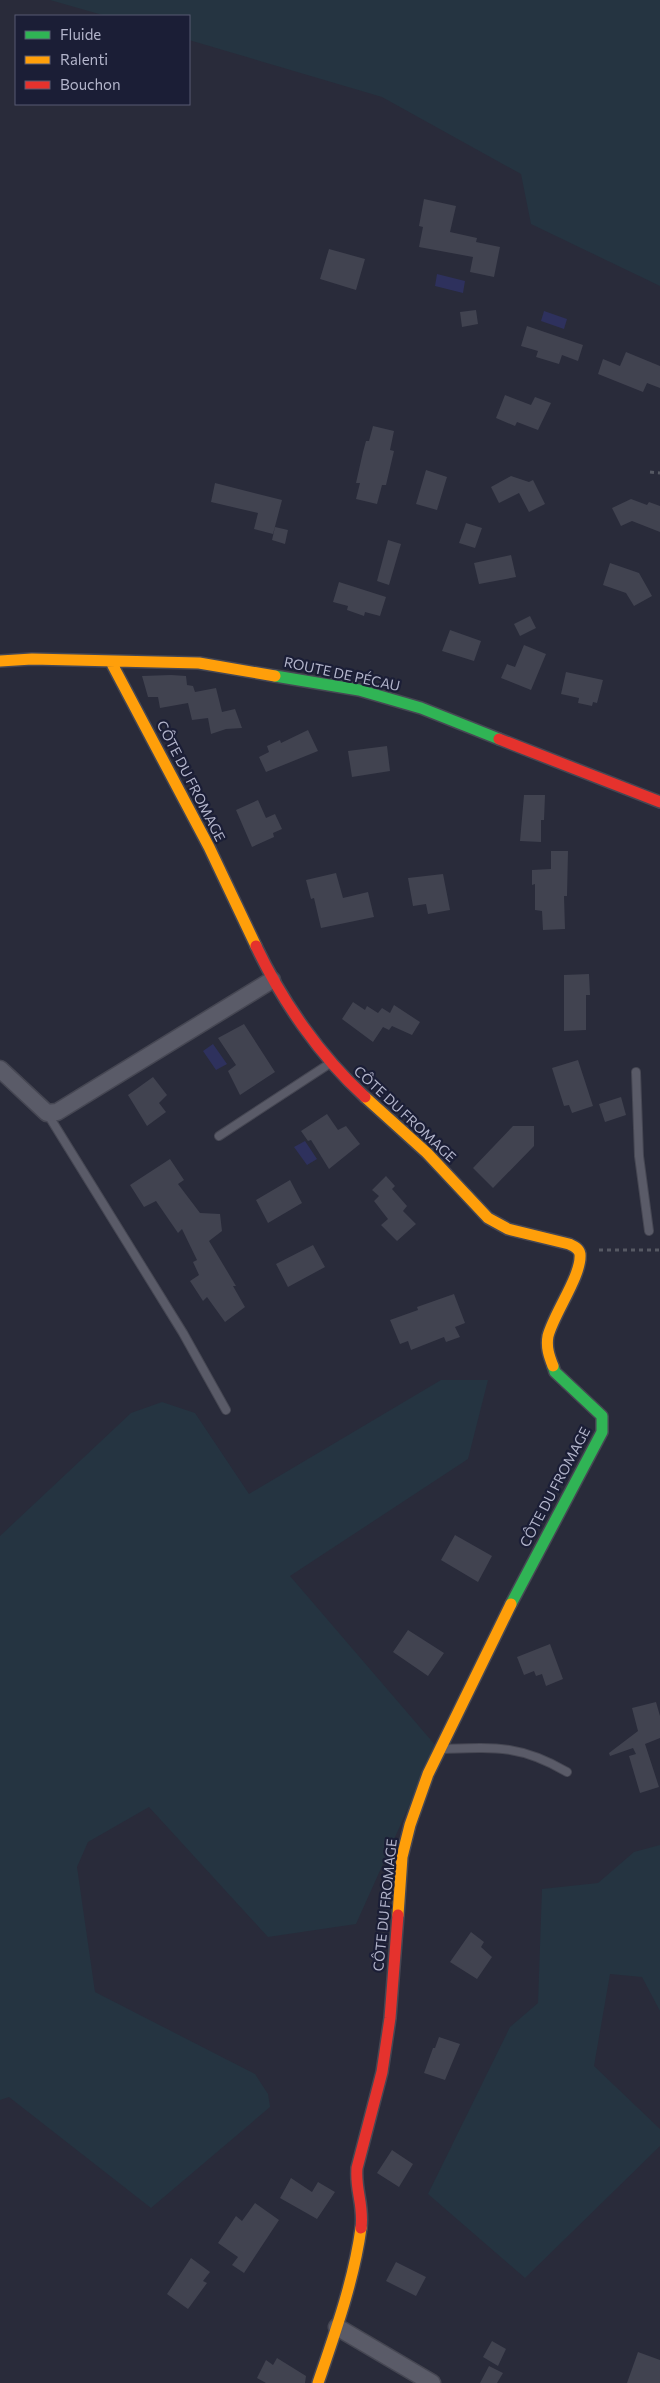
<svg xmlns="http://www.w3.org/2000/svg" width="660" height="2383" font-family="Commissioner,sans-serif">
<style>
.green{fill:#253441}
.water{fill:#2e315d}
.building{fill:#414350}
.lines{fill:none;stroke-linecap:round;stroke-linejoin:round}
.lane-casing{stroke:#464753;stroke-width:10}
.street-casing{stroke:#464753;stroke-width:19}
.fast-casing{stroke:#464753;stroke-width:14}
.slow-casing{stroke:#464753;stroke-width:14}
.jam-casing{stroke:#464753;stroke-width:14}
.path{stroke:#565963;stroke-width:3;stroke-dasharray:4 4;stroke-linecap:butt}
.lane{stroke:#5a5b68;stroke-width:8}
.street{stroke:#5a5b68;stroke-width:16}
.fast{stroke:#30b455;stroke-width:11}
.slow{stroke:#ff9f0a;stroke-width:11}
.jam{stroke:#e5322d;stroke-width:11}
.labels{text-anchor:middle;stroke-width:4.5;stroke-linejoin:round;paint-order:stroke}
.street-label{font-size:14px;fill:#b3b5cb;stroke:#1b1e36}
</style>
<rect width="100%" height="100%" fill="#292b3a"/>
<path class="green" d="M50,0h610v286l-129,-62 -10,-50 -139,-77 -193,-57v-24h-83z
M441,1380h47l-20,79 -178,117 146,170 -80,178 -88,13 -119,-130 -61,35 -11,25 18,125 160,82 13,20 2,13 -119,101 -142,-111 -9,3v-564l131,-123 31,-11 33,11 54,81z
M660,1845v166l-18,-34 -32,-3 -16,92 66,63v17l-135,132 -97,-84 82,-167 28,-24 4,-114 56,-6 36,-31z"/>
<path class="water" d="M437,274l28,7 -2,12 -28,-7z
M544,311l23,8 -3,10 -23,-8z
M213,1044l14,20 -11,6 -13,-19z
M305,1141l12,18 -10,6 -13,-18z"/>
<path class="building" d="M424,199l32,7 -6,26 27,6 -1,4 24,5 -6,30 -24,-5 3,-15 -54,-10 4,-20 -4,-1z
M329,249l36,10 -9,31 -36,-11z
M476,310l2,14 -16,3 -2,-15z
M527,326l56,19 -5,16 -16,-6 -3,9 -23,-7 2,-6 -17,-5z
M626,352l34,14v22l-13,-5 -4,9 -45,-18 5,-15 17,7z
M505,395l26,10 4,-8 16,6 -13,27 -21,-8 -2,4 -19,-8z
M373,426l21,5 -4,19 4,1 -8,34h-4l-5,19 -21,-5 4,-16h-4l7,-31 3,-11h3z
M426,470l21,7 -10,33 -21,-6z
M511,476l18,6 4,-2 12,24 -16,8 -10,-19 -20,10 -8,-16z
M215,483l67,17 -9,34 -19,-5 4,-16 -47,-11z
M631,499l16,6 2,-3 11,4v26l-28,-11 -11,5 -9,-18z
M466,523l16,5 -7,20 -16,-5z
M275,527l13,3 -3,14 -13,-4z
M388,540l13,4 -12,41 -12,-4z
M511,555l5,22 -37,7 -5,-21z
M610,563l29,10 13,23 -18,10 -8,-13 -23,-8z
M339,582l47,15 -6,19 -15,-4 -1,4 -17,-6 1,-4 -15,-4z
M530,616l6,12 -16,8 -6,-12z
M450,630l31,11 -7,20 -32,-10z
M524,645l22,9 -15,36 -30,-12 6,-14 8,3z
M566,672l37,8 -6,23 -4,-1 -1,4 -14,-3 1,-5 -18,-4z
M171,675l15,1 1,9 6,1 2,6 21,-4 6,24 13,-3 7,19 -16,1 -15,5 -3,-16 -16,2 -4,-17 -28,5 -2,-11h-10l-6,-21z
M308,730l10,21 -52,21 -7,-15 10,-5 -2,-6 13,-6 1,3z
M387,746l3,25 -38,6 -4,-26z
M524,795h21l-1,25h-3v22l-21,-1z
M258,800l8,18 9,-4 7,15 -9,4 1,4 -22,10 -16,-37z
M551,851h17l-1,45h-3l1,33 -22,1 -1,-19 -7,-1v-26l-3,1v-15l19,-1z
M336,873l7,25 25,-6 6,25 -53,11 -7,-30 -3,1 -5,-19z
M443,874l7,36 -22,4 -2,-10 -13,2 -5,-28z
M589,974l1,21h-4v35l-22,1v-56z
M353,1002l12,8 2,-4 11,7 4,-5 8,5 4,-8 26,17 -8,13 -20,-9 -3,4 -6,-3 -10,15 -31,-23z
M244,1024l31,48 -35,23 -12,-24 8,-6 -18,-27z
M578,1060l15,46 -21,7 -3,-8 -5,1 -12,-38z
M153,1077l14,18 -8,8 7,9 -19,14 -19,-31z
M621,1097l5,18 -21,7 -6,-18z
M327,1114l11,16 8,-4 14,18 -31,25 -18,-29 -3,1 -7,-10z
M513,1126h21v20l-41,42 -20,-20z
M170,1159l14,21 -6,4 22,29 20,1 2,17 -13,10 27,45h-3l12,21 -20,15 -18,-25 -4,4 -13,-20 9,-6 -6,-13 4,-2 -15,-31 -4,4 -22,-32 -12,6 -14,-22z
M386,1176l9,10 -3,3 15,17 -4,5 13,13 -19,17 -16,-16 7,-6 -14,-18 5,-5 -7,-6z
M290,1180l12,23 -34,20 -12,-23z
M313,1245l12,22 -37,20 -12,-23z
M454,1294l11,29 -10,4 5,10 -14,5 -2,-5 -33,13 -3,-9 -8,3 -10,-24 28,-10 -1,-3z
M455,1535l37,21 -14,26 -37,-22z
M408,1630l36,23 -16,23 -35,-24z
M550,1644l13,35 -17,7 -4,-12 -6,2 -2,-5 -10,4 -7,-18z
M656,1702l4,14v22l-15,6 14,43 -19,6 -11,-37 7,-2 -3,-6 -23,8 -1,-3 29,-22 -6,-23z
M471,1932l13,10 -3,5 11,10 -15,22 -27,-17z
M439,2037l21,7 -15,36 -21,-7 9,-25h2z
M392,2150l21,14 -14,23 -22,-14z
M291,2178l21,14 6,-10 17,10 -18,27 -37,-21z
M255,2203l24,17 -35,53 -12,-8 6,-8 -20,-14 18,-27 6,5z
M191,2258l19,14 -7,9 4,2 -19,26 -21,-15z
M396,2262l30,15 -10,19 -30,-15z
M492,2341l14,8 -8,17 -15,-9z
M638,2352l22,8v23h-33z
M277,2358l29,18 -1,7h-39l-9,-5 9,-18 7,5z
M489,2366l14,7 -6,10h-17z"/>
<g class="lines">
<g class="lane-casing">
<path id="lane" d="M636,1072l3,84 10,75
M47,1113l136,220 43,77
M219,1136l110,-72
M444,1749c51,-2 77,-4 123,23"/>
</g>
<g class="street-casing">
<path id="street" d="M0,1069l47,44 10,-1 215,-132
M337,2327l95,56"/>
</g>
<g class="fast-casing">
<path id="fast" d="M275,676l84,14 62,18 78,31
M511,1604l91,-172v-16l-47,-44 -2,-6"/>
</g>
<g class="slow-casing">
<path id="slow" d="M0,661l32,-2 167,4 76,13
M111,662l98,185 47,99
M365,1097l62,56 61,65 20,11 61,15c4,2 10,4 11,10 2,21 -26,59 -32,82 -2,11 1,20 5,30
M398,1915l4,-58 8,-32 18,-51 83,-170
M318,2383c17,-50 36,-103 43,-155"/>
</g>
<g class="jam-casing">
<path id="jam" d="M499,739l161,63
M256,946c26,55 64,110 109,151
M361,2228c3,-24 -6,-37 -4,-60l25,-96 8,-54 8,-103"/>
</g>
<path class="path" d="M650,472l10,1
M599,1250h61"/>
<use href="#lane" class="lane"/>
<use href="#street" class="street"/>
<use href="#fast" class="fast"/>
<use href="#slow" class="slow"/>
<use href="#jam" class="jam"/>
</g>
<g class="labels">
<g class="street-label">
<text transform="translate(342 674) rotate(12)" y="5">ROUTE DE PÉCAU</text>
<text transform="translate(191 781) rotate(63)" y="5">CÔTE DU FROMAGE</text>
<text transform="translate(405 1114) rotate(43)" y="5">CÔTE DU FROMAGE</text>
<text transform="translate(555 1487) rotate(-62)" y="5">CÔTE DU FROMAGE</text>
<text transform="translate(385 1905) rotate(-84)" y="5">CÔTE DU FROMAGE</text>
</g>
</g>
<rect x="15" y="15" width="175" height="90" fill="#1b1e36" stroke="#585a72"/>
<rect x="25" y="31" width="25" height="8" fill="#30b455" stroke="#585a72"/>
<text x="60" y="40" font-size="15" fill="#b3b5cb">Fluide</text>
<rect x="25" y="56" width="25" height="8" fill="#ff9f0a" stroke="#585a72"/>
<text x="60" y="65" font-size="15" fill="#b3b5cb">Ralenti</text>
<rect x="25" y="81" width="25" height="8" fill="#e5322d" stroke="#585a72"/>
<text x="60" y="90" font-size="15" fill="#b3b5cb">Bouchon</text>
</svg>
